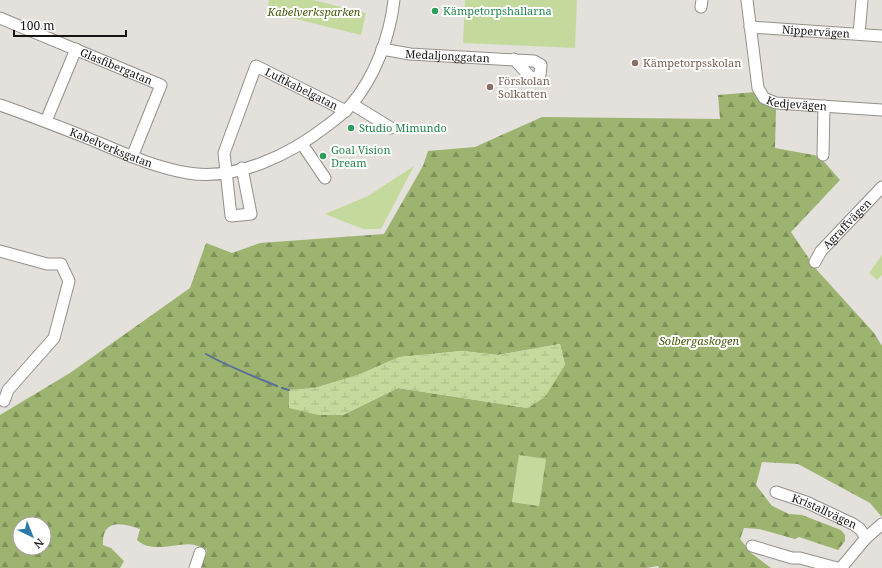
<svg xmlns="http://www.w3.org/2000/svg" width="882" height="568" font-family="'Noto Serif',serif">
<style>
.green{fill:#c4da9d}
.forest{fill:url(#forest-firs);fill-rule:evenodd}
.wetland{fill:url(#wetland-marsh)}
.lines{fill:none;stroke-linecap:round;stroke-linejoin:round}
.stream{stroke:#5a6f99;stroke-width:2}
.minor-casing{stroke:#94908b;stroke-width:13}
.minor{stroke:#fff;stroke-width:11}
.leisure-dot{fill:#2e9e5b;stroke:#fff;stroke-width:1.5}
.education-dot{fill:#8d6e63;stroke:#fff;stroke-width:1.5}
.labels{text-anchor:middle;stroke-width:4;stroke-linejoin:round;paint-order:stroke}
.leisure-label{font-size:11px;fill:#27864d;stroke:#fff;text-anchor:start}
.park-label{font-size:11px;font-style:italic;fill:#44590b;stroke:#fff}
.street-label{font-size:11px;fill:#171514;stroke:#fff}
.education-label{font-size:11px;fill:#785e54;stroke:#fff;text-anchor:start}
</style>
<defs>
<pattern id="forest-firs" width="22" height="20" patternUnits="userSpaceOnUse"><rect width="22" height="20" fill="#9cb46f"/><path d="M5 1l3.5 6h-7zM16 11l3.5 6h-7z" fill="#7e915a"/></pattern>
<pattern id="wetland-marsh" width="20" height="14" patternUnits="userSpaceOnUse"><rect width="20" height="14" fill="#c4da9d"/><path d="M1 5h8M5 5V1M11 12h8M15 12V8" fill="none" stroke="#a8ba86"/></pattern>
</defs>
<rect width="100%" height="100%" fill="#e4e0db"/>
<path class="green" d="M269,0h44l53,13 -5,22 -94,-23z
M465,0h112l-2,48 -112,-5z
M414,166l-33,63h-18l-38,-15 43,-18z
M882,255v20l-5,5 -8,-7z
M519,454l27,5 -7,47 -27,-4z"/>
<path class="forest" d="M756,92l9,11 11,6 -1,39 44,8 21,24 -49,52 25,37 58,64 8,13v171l-12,-14 -72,-39 -36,-2 -6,23 16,21 17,8 13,1 39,15 4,5v6l-7,9 -39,-13 -4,2 -36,-10 -15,-1 -4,11 11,14 20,15h-112l-1,-2 -12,2h-445l6,-18c-4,-2 -8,-4 -12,-5 -17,-4 -41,10 -58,-5l3,-11c-17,-6 -38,-11 -37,16l8,3 13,13 -4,7h-120v-153l70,-42 120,-85 16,-45 26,10 28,-10 124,-9 39,-68 5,-15 47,-4 67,-30 178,2 -2,-24zM560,344l5,21 -38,43 -129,-20 -55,27 -54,-25 26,-2 43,-13 42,-18 62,-6 36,4zM519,455l27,4 -7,47 -27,-4zM20,524h24v24h-24z"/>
<path class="wetland" d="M560,344l5,21 -20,32 -17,11 -130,-20 -55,27h-25l-29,-7v-18l26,-2 43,-13 41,-18 63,-6 36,4z"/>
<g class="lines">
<path class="stream" d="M206,354c23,13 47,22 71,32
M282,388l7,2"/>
<g class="minor-casing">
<g id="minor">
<path id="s1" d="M747,0l11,88 6,10 12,5 106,7"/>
<path d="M701,7l1,-7"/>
<path id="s2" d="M0,18l161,67 -29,72"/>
<path id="s3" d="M750,27l132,9"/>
<path d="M859,34l3,-34"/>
<path id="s4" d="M382,49l28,5 124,7 7,4 -1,10 -6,3h-3l-17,-19"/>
<path d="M352,104l39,24"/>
<path id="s5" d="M0,105c29,10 57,21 85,32 34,14 67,30 103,36 49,8 103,-19 140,-48 8,-6 16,-12 23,-20 24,-28 39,-69 43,-105"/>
<path d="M46,121l30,-72"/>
<path d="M302,144l23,34"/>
<path d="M823,155l1,-49"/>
<path id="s6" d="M242,168l9,46 -20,2 -7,-63 32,-87 90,45"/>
<path d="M0,251l47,13h14l8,17 -15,57 -46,52 -4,11"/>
<path id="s7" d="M815,262l6,-11 61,-64"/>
<path id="s8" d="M776,492l30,10 47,22 7,5 6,9"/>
<path d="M752,546l40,12h8l37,10"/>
<path d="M195,568l5,-15"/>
<path d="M841,568l25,-30 16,-14"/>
</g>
</g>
<use href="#minor" class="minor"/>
</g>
<g class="leisure-dot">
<circle cx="435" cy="11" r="4"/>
<circle cx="351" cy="128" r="4"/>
<circle cx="323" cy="156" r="4"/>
</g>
<g class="education-dot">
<circle cx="635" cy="63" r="4"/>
<circle cx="490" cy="87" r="4"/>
</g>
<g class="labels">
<g class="leisure-label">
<text x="443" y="15">Kämpetorpshallarna</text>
<text x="359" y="132">Studio Mimundo</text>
<text x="331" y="154">Goal Vision<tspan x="331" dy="13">Dream</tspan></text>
</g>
<g class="park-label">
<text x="314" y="16">Kabelverksparken</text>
<text x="699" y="345">Solbergaskogen</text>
</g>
<g class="street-label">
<text dy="4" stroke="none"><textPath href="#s3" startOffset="66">Nippervägen</textPath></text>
<text dy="4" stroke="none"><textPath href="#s4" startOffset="66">Medaljonggatan</textPath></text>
<text dy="4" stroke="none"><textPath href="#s2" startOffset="126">Glasfibergatan</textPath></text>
<text dy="4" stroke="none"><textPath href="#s6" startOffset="274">Luftkabelgatan</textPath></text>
<text dy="4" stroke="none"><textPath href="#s1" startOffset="134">Kedjevägen</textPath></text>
<text dy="4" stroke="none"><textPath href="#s5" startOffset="119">Kabelverksgatan</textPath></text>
<text dy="4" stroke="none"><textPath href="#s7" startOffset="50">Agraffvägen</textPath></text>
<text dy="4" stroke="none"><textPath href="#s8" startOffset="52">Kristallvägen</textPath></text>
</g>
<g class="education-label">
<text x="643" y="67">Kämpetorpsskolan</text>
<text x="498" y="85">Förskolan<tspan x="498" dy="13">Solkatten</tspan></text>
</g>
</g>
<g transform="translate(32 536) rotate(137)"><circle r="19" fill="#ffffff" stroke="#a2a1a1"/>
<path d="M0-3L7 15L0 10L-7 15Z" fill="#2979aa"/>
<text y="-6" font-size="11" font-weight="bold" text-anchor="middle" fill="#171514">N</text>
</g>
<path d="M14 30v6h112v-6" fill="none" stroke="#171514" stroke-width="2"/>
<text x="20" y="30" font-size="12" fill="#171514" stroke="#ffffff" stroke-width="3" paint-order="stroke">100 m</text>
</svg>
